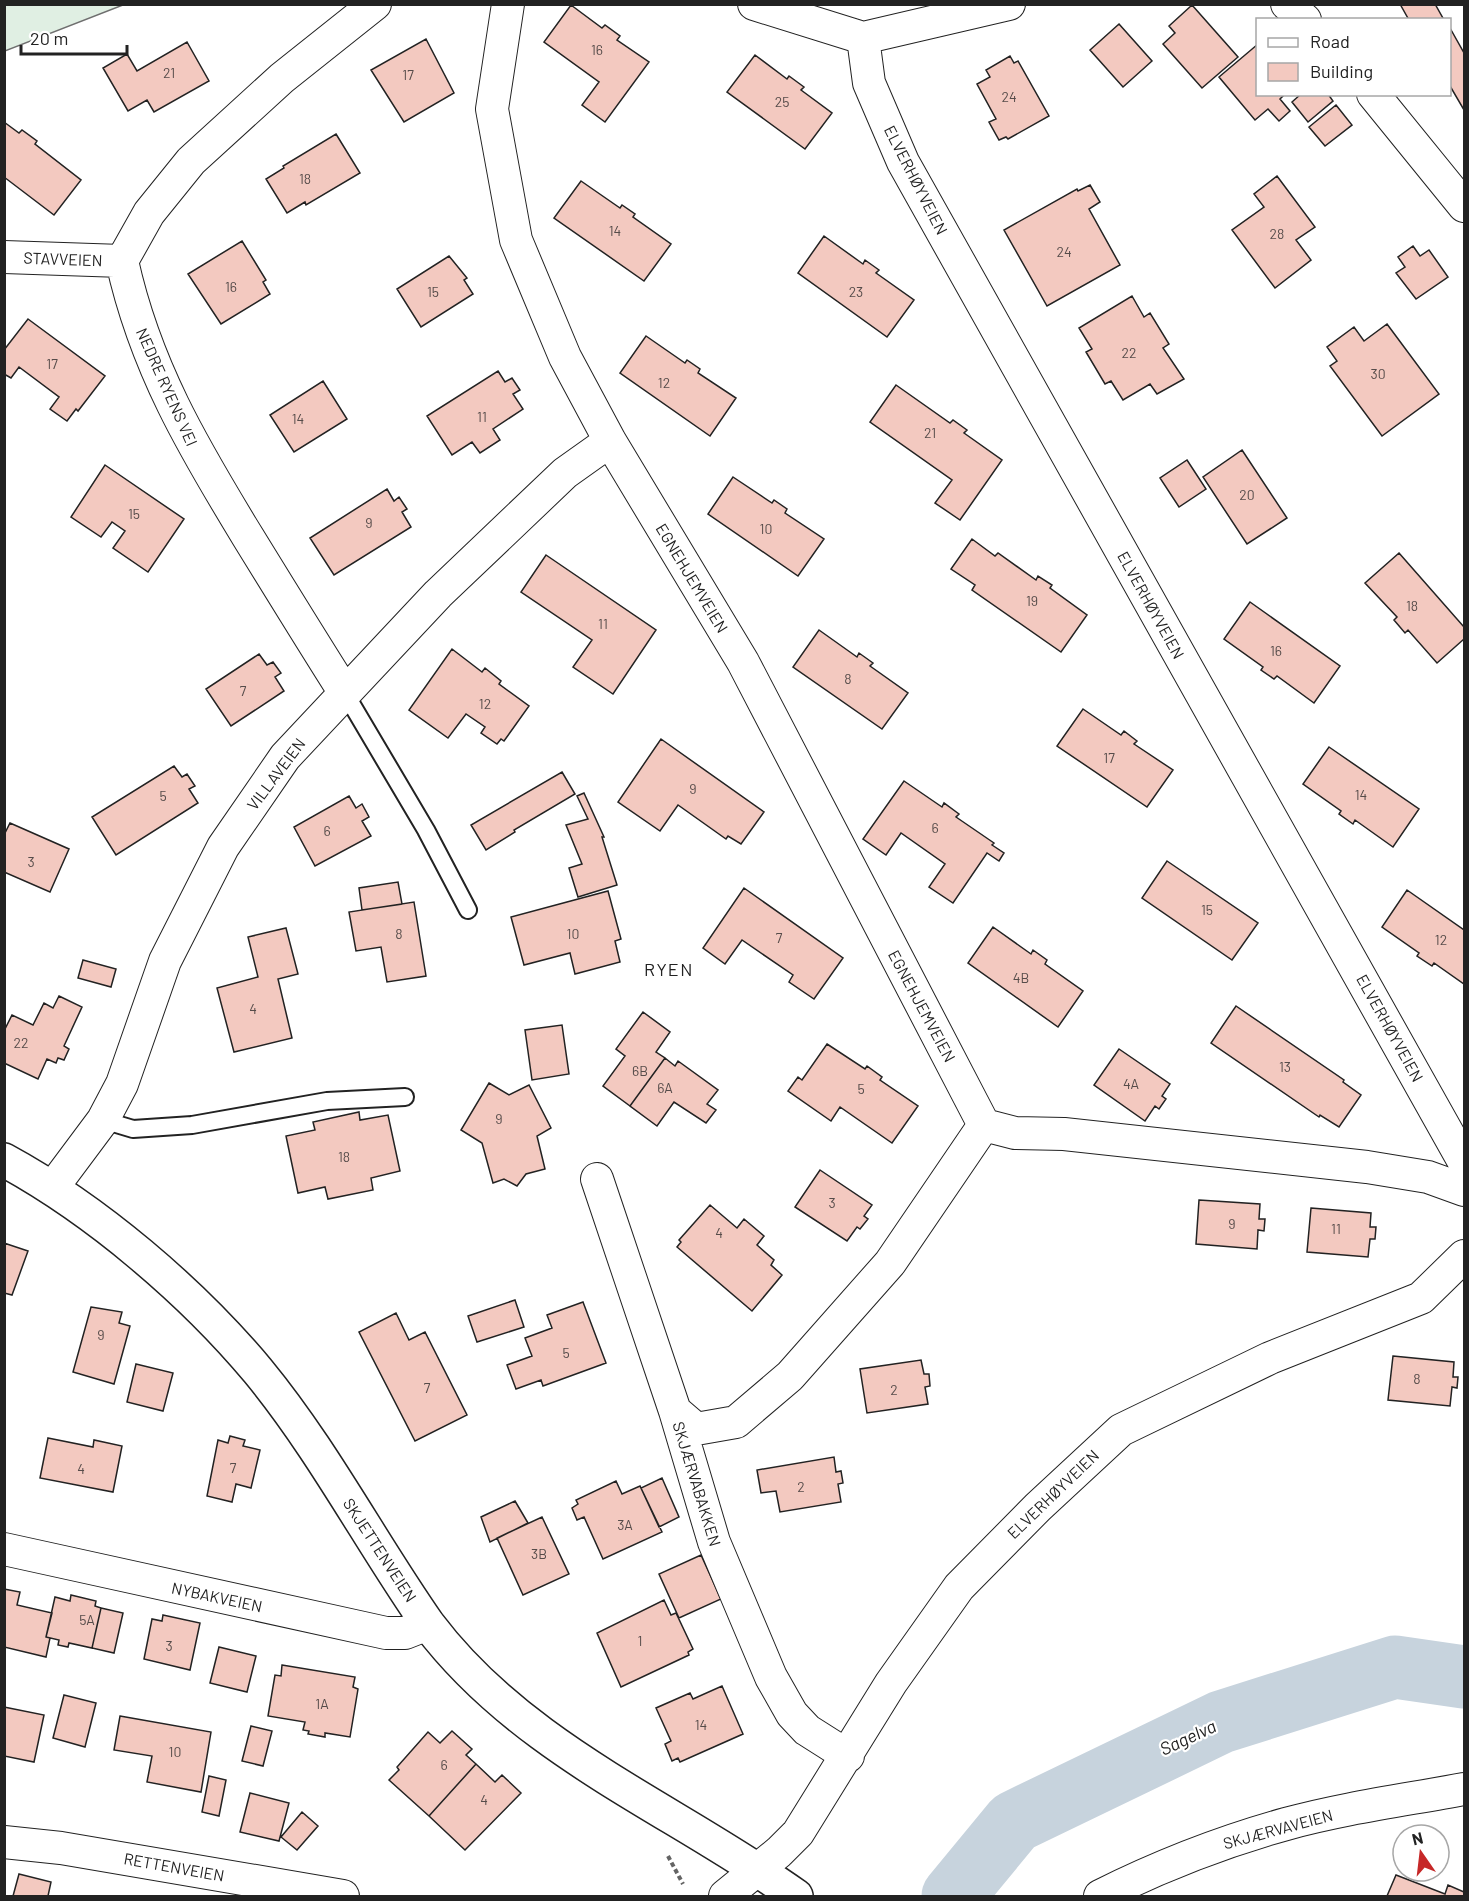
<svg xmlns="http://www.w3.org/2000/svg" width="1469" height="1901" font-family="Barlow,sans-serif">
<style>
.green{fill:#e0efe3;stroke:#6f6f6f;stroke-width:1.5}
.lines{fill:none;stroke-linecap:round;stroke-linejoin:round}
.river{stroke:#c7d3dd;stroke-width:63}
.building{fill:#f3c9c0;stroke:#222;stroke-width:1.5}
.service-casing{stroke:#222;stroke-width:20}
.minor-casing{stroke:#222;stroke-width:34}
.primary-casing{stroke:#222;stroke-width:36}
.path{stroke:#646464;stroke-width:4;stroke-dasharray:4.5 3;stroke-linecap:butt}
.service{stroke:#fff;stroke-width:16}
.minor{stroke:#fff;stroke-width:32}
.primary{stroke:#fff;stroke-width:33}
.labels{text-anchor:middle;stroke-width:4.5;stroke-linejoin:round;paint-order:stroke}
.number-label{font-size:14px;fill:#564c4a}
.street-label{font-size:16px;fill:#222;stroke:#fff}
.neighbourhood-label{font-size:18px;letter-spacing:1.5px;fill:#222;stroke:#fff}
.water-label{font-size:18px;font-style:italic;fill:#222;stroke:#fff}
</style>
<rect width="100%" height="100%" fill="#fff"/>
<path class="green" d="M5,4h118v1l-118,46z"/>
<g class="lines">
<path class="river" d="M953,1896l61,-74 207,-100 174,-55 69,10"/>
</g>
<path class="building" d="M1400,4h35l9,16h-35z
M571,5l31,23 3,-3 15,11 -3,4 32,22 -44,60 -23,-17 17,-23 -55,-40z
M1192,5l46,52 -36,31 -39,-44 12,-11 -6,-7z
M1119,24l33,37 -29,26 -33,-37z
M1450,28l14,25v57l-14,-24z
M426,39l28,54 -50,29 -33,-52z
M187,42l22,39 -55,31 -7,-12 -19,11 -25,-43 24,-14 10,17z
M1258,44v50h27l-5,5 10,12 -11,10 -11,-12 -13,11 -36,-43z
M755,55l32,24 2,-3 15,11 -3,3 31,23 -27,36 -78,-57z
M1010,56l4,7 4,-2 31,55 -41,23 -2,-2 -7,3 -10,-18 7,-3 -19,-35 13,-7 -4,-7z
M1301,94h27l5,7 -25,21 -16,-20z
M1336,105l16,20 -27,21 -16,-19z
M4,122l15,11 3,-3 15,11 -2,3 46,36 -27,35 -50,-38z
M336,134l24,39 -54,32 -1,-3 -18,11 -21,-34 18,-11 -1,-2z
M1277,176l38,51 -19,13 15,20 -36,28 -43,-58 32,-23 -10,-13z
M581,181l39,27 2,-3 13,9 -2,3 38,27 -27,37 -90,-63z
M1090,185l10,17 -11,7 31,56 -73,41 -43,-76 73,-41 1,2z
M824,236l39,28 2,-4 14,10 -3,3 38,27 -27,37 -89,-64z
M242,241l24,39 -3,2 7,12 -49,30 -33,-50z
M1413,246l7,10 9,-6 19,27 -32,22 -20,-26 9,-6 -7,-10z
M449,256l18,22 -3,2 9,14 -52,33 -24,-38z
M1132,296l12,21 6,-4 19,31 -6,4 21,31 -27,15 -7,-10 -27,16 -12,-19 -6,3 -19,-32 6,-3 -13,-21z
M28,319l77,57 -27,35 -2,-2 -9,12 -17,-12 9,-12 -40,-30 -8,11 -7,-4v-24z
M1387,324l52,70 -57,42 -52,-70 7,-5 -10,-14 27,-20 10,14z
M646,336l39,27 2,-3 13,9 -2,4 38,25 -26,38 -90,-63z
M498,371l7,11 7,-4 8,12 -7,4 10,15 -30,20 7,11 -20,13 -8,-11 -20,13 -25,-39z
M323,381l24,38 -53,33 -24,-37z
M896,385l54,38 3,-3 14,10 -3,3 38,27 -42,60 -25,-17 17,-23 -82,-58z
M1242,450l45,68 -40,26 -44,-67z
M1187,460l19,29 -27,18 -19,-29z
M105,465l79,54 -36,53 -35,-24 12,-17 -13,-9 -11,15 -30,-20z
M733,477l39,26 2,-3 13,9 -2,4 39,26 -26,37 -90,-62z
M387,489l7,12 5,-4 8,12 -5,3 9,15 -77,48 -24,-37z
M972,539l23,17 3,-3 38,27 2,-4 14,9 -2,3 37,27 -26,37 -89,-62 3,-5 -24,-16z
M1399,553l65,74v12l-27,24 -29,-33 -3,3 -11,-13 3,-3 -32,-34z
M546,555l110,75 -43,64 -40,-27 19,-27 -71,-48z
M1250,602l90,64 -26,37 -37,-27 -3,3 -13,-9 2,-3 -39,-28z
M819,630l38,27 2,-4 14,10 -3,3 38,27 -26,36 -89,-62z
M452,649l30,23 3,-4 16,13 -2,3 30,22 -25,35 -3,-2 -4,5 -16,-11 4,-6 -19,-13 -18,24 -39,-28z
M259,654l8,11 6,-3 8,11 -6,4 9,14 -53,35 -25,-37z
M1083,709l38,26 3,-4 13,10 -3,3 39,26 -26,37 -90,-61z
M661,739l103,73 -23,32 -13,-8 -2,3 -48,-34 -18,26 -42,-29z
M1329,747l90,62 -26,38 -38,-27 -2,4 -14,-10 2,-3 -38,-27z
M174,766l8,11 5,-3 8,12 -6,3 9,14 -82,52 -24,-38z
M562,772l13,22 -61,36 1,2 -29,18 -15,-25z
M904,781l38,26 2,-4 15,11 -3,3 38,26 -2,2 12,8 -5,8 -12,-8 -34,50 -24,-16 16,-23 -44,-31 -15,22 -23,-16z
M584,793l20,44h-2l15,48 -39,12 -9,-29 13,-4 -16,-39 22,-6 -11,-23z
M349,796l7,12 6,-4 7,13 -7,4 9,15 -56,30 -21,-39z
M10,823l59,26 -19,43 -46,-20v-37z
M1167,861l91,62 -26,37 -90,-62z
M398,882l4,22 -40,6 -3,-22z
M744,888l99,70 -29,41 -25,-17 4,-7 -51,-35 -17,24 -22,-16z
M1407,890l57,40v54l-30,-21 -2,3 -15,-10 2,-3 -37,-26z
M608,891l13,48 -6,2 5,21 -45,12 -5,-21 -46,12 -13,-48z
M414,902l12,74 -39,6 -6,-35 -25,4 -7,-39z
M993,927l38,27 2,-4 14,10 -2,4 38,27 -25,36 -90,-64z
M286,928l12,46 -20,5 14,59 -58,14 -17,-64 41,-11 -10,-40z
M83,960l33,9 -5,18 -33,-9z
M59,996l23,11 -18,39 5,3 -5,11 -6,-2 -2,5 -9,-4 -9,20 -34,-16v-32l8,-16 21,10 11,-22 9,5z
M1236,1006l108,74 -1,2 18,13 -22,32 -19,-12 -1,2 -108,-74z
M643,1012l27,20 -14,20 9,6 -35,48 -27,-20 22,-30 -9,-7z
M562,1025l7,49 -37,6 -7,-50z
M827,1044l38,25 2,-3 15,11 -2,3 38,26 -26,37 -52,-36 -9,14 -43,-30 10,-14 4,3z
M1119,1049l51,35 -8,12 4,3 -7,10 -4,-3 -10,15 -51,-36z
M665,1058l10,8 3,-5 40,29 -11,14 9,6 -10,13 -32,-21 -17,24 -27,-20z
M489,1083l20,12 20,-10 22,43 -14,8 8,33 -19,5 -9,12 -13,-7 -11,4 -11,-40 -21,-13z
M359,1112l1,8 28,-5 12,56 -29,7 2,12 -45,9 -3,-12 -27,6 -12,-57 29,-6 -2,-8z
M820,1170l52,35 -8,11 4,3 -8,10 -3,-2 -10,14 -52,-34z
M1199,1200l61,4 -1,15h6l-1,12 -6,-1 -1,19 -61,-5z
M710,1205l27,23 7,-9 20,17 -7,9 17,15 -3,5 11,10 -30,36 -75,-64 4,-5 -2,-2z
M1311,1208l60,5 -1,14h6l-1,12h-5l-2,18 -61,-5z
M4,1243l24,8 -16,44 -8,-2z
M515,1300l9,27 -47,15 -9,-26z
M583,1302l23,61 -63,23 -2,-6 -25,9 -9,-24 25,-9 -7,-18 27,-10 -5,-13z
M91,1307l31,5 -3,11 11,3 -16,58 -41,-12z
M396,1313l13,27 16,-8 42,83 -52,26 -56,-109z
M1393,1356l61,6 -1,15h5l-1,11 -5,-1 -2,19 -62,-6z
M921,1360l3,14h5l1,12 -5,1 3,17 -61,9 -7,-44z
M136,1364l37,9 -10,38 -36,-9z
M230,1436l15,4 -2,6 17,4 -9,38 -15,-4 -4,18 -25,-6 11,-56 10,3z
M48,1438l45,9 1,-7 28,6 -9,46 -73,-14z
M834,1457l2,15 5,-1 2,12 -5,1 3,18 -61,10 -4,-21 -15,2 -4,-23z
M662,1478l17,39 -20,10 -18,-39z
M616,1481l6,13 18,-8 22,46 -59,27 -19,-42 -7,3 -5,-12 6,-4 -2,-4z
M515,1501l13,22 -38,19 -9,-25z
M542,1517l27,57 -46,21 -26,-57z
M701,1555l20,44 -42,19 -20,-44z
M4,1589l16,3 -3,13 35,8 -6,24 4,1 -4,19 -42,-10z
M71,1595l25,6 -1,5 6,2 -9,40 -23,-5 -1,4 -10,-2 1,-5 -13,-3 9,-40 15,4z
M664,1600l7,15 5,-2 17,36 -5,3 1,3 -68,32 -24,-54z
M101,1608l22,5 -9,40 -22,-5z
M163,1615l37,8 -10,47 -46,-11 8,-40 10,2z
M219,1647l37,9 -9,36 -37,-9z
M282,1665l73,12 -2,10 5,2 -8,48 -25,-4v4l-17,-3 1,-3 -6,-1 2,-8 -37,-6 7,-41 6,1z
M722,1686l21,48 -63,28 -2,-4 -6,3 -7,-17 6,-3 -15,-33 34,-15 3,6z
M64,1695l32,8 -11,44 -32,-9z
M4,1707l40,8 -10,47 -30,-6z
M120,1716l91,16 -10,60 -54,-10 5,-26 -38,-6z
M251,1726l21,5 -9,35 -21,-5z
M452,1731l20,18 -6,6 10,9 -47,52 -40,-36 10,-10 -2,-3 31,-35 12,11z
M476,1764l19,18 7,-7 19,18 -56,57 -36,-34z
M209,1776l17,4 -7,36 -17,-4z
M250,1793l39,10 -10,38 -39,-9z
M302,1812l16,14 -21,24 -16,-13z
M19,1874l32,8 -3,14h-35z
M1396,1875l49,19 3,-9 16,7v4h-77z"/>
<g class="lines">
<g class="service-casing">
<path id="service" d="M345,693l81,137 42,80
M103,1120l30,9 59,-4 135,-24 78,-4"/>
</g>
<g class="minor-casing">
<path id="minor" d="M508,4l-16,105 24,131 49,117 45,84 133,221 241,463 -94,138 -100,113 -54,46 -40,7 -21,-18
M754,4l109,34
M1287,4l18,16
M863,38l6,45 34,79 561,1000
M863,38l146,-34
M1373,94l91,112
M4,257l118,4
M345,693c-33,-52 -65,-104 -97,-156 -55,-90 -103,-171 -126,-276l27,-48 42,-52 91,-83 93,-74
M984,1125l31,8 49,1 303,33 61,10 36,13
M597,1179l78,232 39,131 57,135 21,37 15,16 41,26
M53,1187l50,-67 19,-36 43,-123 58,-114 62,-90 153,-163 127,-121 45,-32
M4,1549l382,84h19l23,-9
M4,1842l57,6 282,48
M725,1896l54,-44 19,-19 93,-150 68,-96 79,-80 83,-77 149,-72 151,-60 43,-42
M1100,1896c60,-30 121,-54 186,-72 58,-16 119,-24 178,-35"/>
</g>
<g class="primary-casing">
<path id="primary" d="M4,1160c92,50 187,131 254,211 65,79 112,170 170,253 95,126 243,183 368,272"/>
</g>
<path class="path" d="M668,1856l15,28"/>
<use href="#service" class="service"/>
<use href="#minor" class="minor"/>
<use href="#primary" class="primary"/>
</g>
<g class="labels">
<g class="number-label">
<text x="597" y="55">16</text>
<text x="169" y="78">21</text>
<text x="408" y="80">17</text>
<text x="1009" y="102">24</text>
<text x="782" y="107">25</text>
<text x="305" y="184">18</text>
<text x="615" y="236">14</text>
<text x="1277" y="239">28</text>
<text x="1064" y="257">24</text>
<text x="231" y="292">16</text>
<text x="433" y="297">15</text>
<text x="856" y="297">23</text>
<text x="1129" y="358">22</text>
<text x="52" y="369">17</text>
<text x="1378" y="379">30</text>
<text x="664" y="388">12</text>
<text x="482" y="422">11</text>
<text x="298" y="424">14</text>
<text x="930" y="438">21</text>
<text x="1247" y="500">20</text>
<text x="134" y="519">15</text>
<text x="369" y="528">9</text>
<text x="766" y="534">10</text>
<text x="1032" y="606">19</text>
<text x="1412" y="611">18</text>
<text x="603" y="629">11</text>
<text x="1276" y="656">16</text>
<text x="848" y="684">8</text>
<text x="243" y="696">7</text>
<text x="485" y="709">12</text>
<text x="1109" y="763">17</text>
<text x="693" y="794">9</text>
<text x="1361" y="800">14</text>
<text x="163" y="801">5</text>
<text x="935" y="833">6</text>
<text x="327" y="836">6</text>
<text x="31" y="867">3</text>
<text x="1207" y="915">15</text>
<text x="399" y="939">8</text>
<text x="573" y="939">10</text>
<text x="779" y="943">7</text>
<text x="1441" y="945">12</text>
<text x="1021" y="983">4B</text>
<text x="253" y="1014">4</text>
<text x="21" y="1048">22</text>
<text x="1285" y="1072">13</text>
<text x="640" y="1076">6B</text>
<text x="1131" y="1089">4A</text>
<text x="665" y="1093">6A</text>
<text x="861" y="1094">5</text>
<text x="499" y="1124">9</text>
<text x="344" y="1162">18</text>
<text x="832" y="1208">3</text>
<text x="1232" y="1229">9</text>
<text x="1336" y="1234">11</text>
<text x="719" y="1238">4</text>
<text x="101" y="1340">9</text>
<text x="566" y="1358">5</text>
<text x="1417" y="1384">8</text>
<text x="427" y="1393">7</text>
<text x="894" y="1395">2</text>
<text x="233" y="1473">7</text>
<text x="81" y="1474">4</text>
<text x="801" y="1492">2</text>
<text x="625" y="1530">3A</text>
<text x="539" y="1559">3B</text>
<text x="87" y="1625">5A</text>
<text x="640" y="1646">1</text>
<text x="169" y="1651">3</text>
<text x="322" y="1709">1A</text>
<text x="701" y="1730">14</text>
<text x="175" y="1757">10</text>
<text x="444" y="1770">6</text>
<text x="484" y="1805">4</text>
</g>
<g class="street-label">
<text transform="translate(916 180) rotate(63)" y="6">ELVERHØYVEIEN</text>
<text transform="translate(63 259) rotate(2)" y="6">STAVVEIEN</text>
<text transform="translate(167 387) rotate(66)" y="6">NEDRE RYENS VEI</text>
<text transform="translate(692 578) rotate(59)" y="6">EGNEHJEMVEIEN</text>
<text transform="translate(1151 605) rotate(61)" y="6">ELVERHØYVEIEN</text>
<text transform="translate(276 774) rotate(-53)" y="6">VILLAVEIEN</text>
<text transform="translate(922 1006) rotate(62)" y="6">EGNEHJEMVEIEN</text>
<text transform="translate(1390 1028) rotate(61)" y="6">ELVERHØYVEIEN</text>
<text transform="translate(697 1484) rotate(73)" y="6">SKJÆRVABAKKEN</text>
<text transform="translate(1053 1494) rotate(-44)" y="6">ELVERHØYVEIEN</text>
<text transform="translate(380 1550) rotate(57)" y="6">SKJETTENVEIEN</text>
<text transform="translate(217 1597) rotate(12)" y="6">NYBAKVEIEN</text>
<text transform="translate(1278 1829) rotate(-15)" y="6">SKJÆRVAVEIEN</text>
<text transform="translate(174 1867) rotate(10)" y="6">RETTENVEIEN</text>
</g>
<g class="neighbourhood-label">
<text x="669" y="976">RYEN</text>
</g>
<g class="water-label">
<text transform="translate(1188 1738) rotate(-25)" y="6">Sagelva</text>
</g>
</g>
<rect width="1469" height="1901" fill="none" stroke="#222222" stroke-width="12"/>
<rect x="1256" y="18" width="195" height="78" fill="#ffffff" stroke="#a7a7a7" stroke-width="1.5"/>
<rect x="1268" y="38" width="30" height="9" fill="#ffffff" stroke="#a7a7a7" stroke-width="1.5"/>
<text x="1310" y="48" font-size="18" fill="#222222">Road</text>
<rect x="1268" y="63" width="30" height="18" fill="#f3c9c0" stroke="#a7a7a7" stroke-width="1.5"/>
<text x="1310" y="78" font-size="18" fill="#222222">Building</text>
<g transform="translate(1421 1853) rotate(346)"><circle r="28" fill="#ffffff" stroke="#a7a7a7" stroke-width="1.5"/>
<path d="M0-4.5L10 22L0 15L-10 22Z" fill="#c62828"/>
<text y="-9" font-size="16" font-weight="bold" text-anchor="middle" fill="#222222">N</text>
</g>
<path d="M21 45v9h106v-9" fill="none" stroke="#222222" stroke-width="3"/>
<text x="30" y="45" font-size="18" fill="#222222" stroke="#ffffff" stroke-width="4.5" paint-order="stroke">20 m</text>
</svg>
